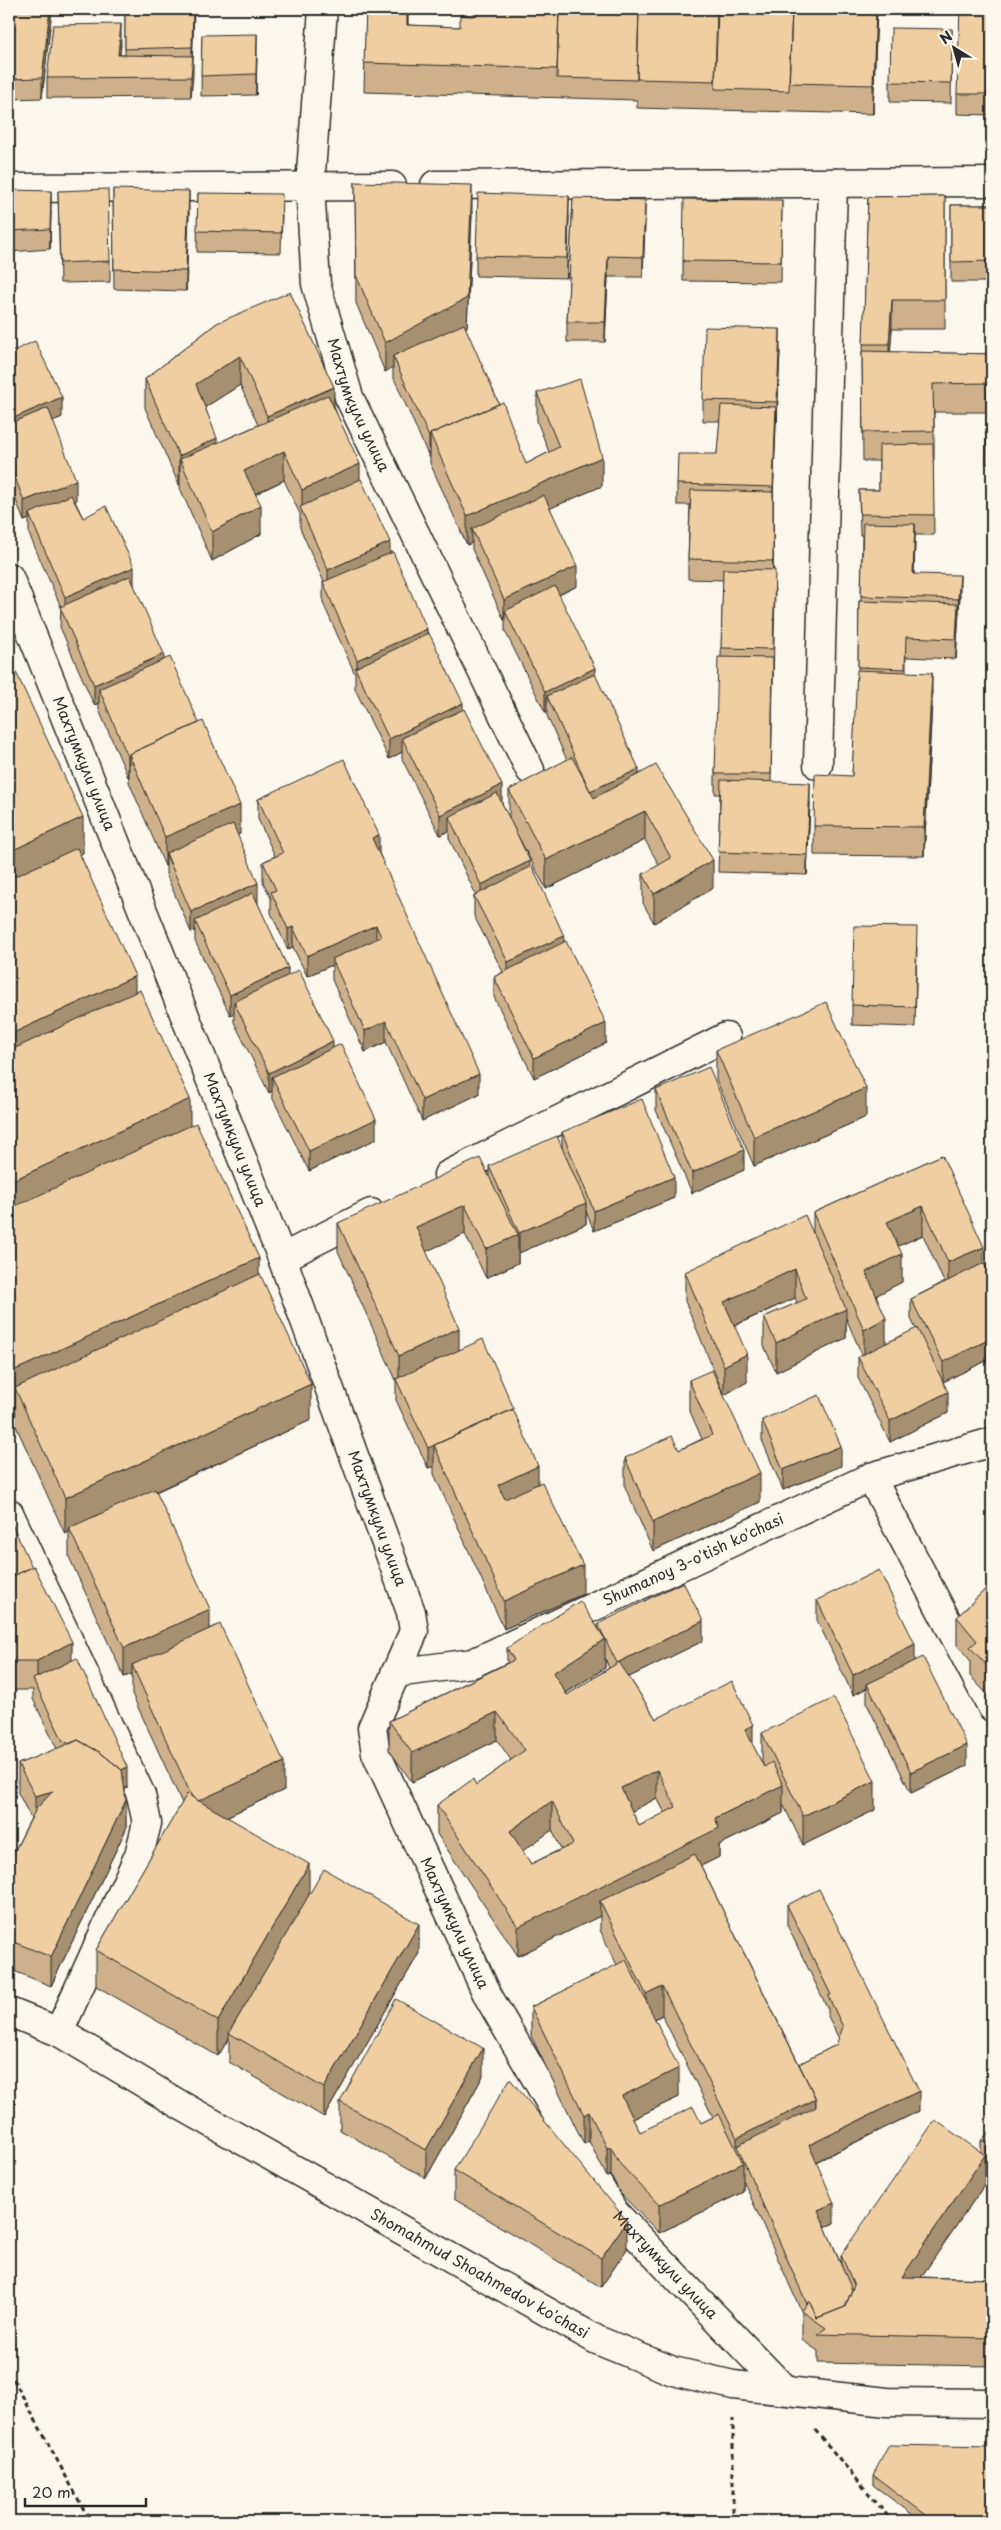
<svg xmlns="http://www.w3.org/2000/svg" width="1001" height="2530" font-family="'Playpen Sans',sans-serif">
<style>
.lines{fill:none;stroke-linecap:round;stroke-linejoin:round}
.minor-casing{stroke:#2b2b2b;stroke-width:31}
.path{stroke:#2b2b2b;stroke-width:3;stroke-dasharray:5 4;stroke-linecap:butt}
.minor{stroke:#fbf7ec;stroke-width:28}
.wall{fill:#ceb18a;stroke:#2b2b2b;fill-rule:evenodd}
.shaded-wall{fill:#a79071;stroke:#2b2b2b}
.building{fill:#efcea1;stroke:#2b2b2b;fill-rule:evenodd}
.labels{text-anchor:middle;stroke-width:4;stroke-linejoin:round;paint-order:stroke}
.street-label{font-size:15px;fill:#2b2b2b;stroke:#fbf7ec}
</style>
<rect width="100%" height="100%" fill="#fbf7ec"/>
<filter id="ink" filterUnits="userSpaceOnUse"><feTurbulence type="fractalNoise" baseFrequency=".02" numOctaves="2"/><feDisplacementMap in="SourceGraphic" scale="10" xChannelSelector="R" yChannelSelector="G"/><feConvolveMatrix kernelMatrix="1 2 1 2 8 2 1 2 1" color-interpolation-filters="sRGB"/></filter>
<g filter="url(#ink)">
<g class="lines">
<g class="minor-casing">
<g id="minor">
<path id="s1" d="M323,9l-13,177 6,98 33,113 181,373"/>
<path d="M435,185l557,-3"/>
<path d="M9,188l383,-2"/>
<path id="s2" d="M9,577l273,681 129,354 3,19 -42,97 4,25 112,243 126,216 170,177"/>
<path d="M818,765l15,-582"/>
<path d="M448,1175l278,-138"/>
<path d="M282,1258l89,-45"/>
<path d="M871,1477l121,230"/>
<path d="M9,1513l132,282 6,28 -8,32 -80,177"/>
<path id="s3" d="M395,1673l78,-10 398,-186 121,-35"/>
<path id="s4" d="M9,2012l50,20 123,74 415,234 76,31 60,14 154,17 105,1"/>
</g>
</g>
<path class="path" d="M9,2371l81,150
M815,2430l77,91
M733,2521v-102"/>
<use href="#minor" class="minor"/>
</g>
<path class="wall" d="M9,9h43l-10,89 -33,1z
M125,9h69l-3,88 -144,1v-20l74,-34 -1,11h5z
M366,9h42v16l52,2 13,-11 404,-7 -4,105 -236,-6v-8l-273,-8z
M992,9v106l-35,-1v-20z
M952,29l-1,74 -61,-1v-20z
M202,35l55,19 -1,41 -55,1z
M355,182l117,32 -5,113 -2,1 61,136 23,-12 -12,-31v-28l65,93 -52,22 27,78 -18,9 80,180 74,113 -59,35 -11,-20v-29l16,-9 -14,-25 -99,49 -35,-66 19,44 34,75 42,101 -72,35 -40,-81v-20l9,-5 -29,-56v-20l2,-1 -27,-57v-7l-9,4 -38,-76v-7l-13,7 -34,-70v-15l-32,-71v-21h1l-24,-54v-14l-16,-34 -28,14 5,40 -49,27 -32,-73v-4l-1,1 -34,-77v-29l72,-56 117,83 26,74 30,73 73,156 39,94 7,16v-29l58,-30 -20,-44v-5l-2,1 -40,-81v-11h-1l-32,-71v-6l-5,2 -37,-82v-6h-1l-36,-81v-9l-8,5 -29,-69zM240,385l18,40 -41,18 -12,-36z
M113,189l76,23 -3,79 -72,-2z
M9,190l42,21 -1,38 -41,3z
M58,191l52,70v21l-50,1z
M198,193l84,21 -1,39 -84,-1z
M945,196v133h-53l-2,23 102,2v109l-6,1 1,-52h-53v48h-1l1,75h-19l-1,39 46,21 -4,64 -50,-2v15l26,30 -8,154 -110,-1v-29l38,-50 6,-106 1,-69h2l1,-66h-2l-1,-45h20v-29h-16l-1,-110h1l5,-154z
M573,198l72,23 -2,56h-35l-3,65h-38v-20z
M782,200l-1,82 -98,-1v-20z
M951,205h41v77h-41z
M569,216l-2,62 -91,-2v-20z
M780,349l-3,73h-1l-3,76v72l2,21 -4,191 39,21 -3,72 -89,-3 2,-78h-5v-20l6,-117 2,-77 -35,-1v-20l2,-54h-13v-21l40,-30 3,-33h-17v-21z
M9,353l53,64 -9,4 23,80h-1l8,17 51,68 30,74 76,174 -3,1 21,69 30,71 45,73 43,91 -67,32 -37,-74v-6l-3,2 -35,-71v-9l-4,2 -35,-74v-10l-4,1 -25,-58v-8h-1l-36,-84v-5h-1l-29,-67v-7l-5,2 -34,-78 1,-20 -32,-73v-15l-5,2 -15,-39z
M9,657l74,196 -3,1 110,272 69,149 52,145 -155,72 54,137 74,161 -58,27 83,78 110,58 -95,164 -95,-55v-24l-11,18 -122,-70v-36l86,-147 -50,-109v-20l-8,3 -55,-120v-25l-4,2 -50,-110v-18l-6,3z
M258,799l121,54 100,241 -57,27 -36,-79 -21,10 -33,-72v-15l-25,11 -14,-29 -5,3 -17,-37v-15l-8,-16v-20l12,-6 -17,-37z
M917,947l-2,80 -63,-2v-20z
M716,1050l150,67 -112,49 -38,-87z
M656,1090l88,80 -52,23 -36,-83z
M562,1132l112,66 -80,33 -8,-20v13l-67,29 -1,-1v11l-32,15 -21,-44 -39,17 33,99 55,63 24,71 45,110 -79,35 -70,-155v-8l-6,2 -32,-68v-20l-58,-129v-28l151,-47v-10l73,-18z
M942,1155l42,108 8,16v79l-49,24 5,31 -58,29 -32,-64v-21l4,-2 -16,-37v20l-70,34 -12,-26v-29l33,-14 -2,-5 -61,28 13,56 -23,13 -39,-94v-29l128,-39v-20zM923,1235l21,47 -33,17v20l5,10 -30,14 -10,-48 26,-13 -4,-36z
M689,1380l71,122 -107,49 -28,-64v-29l54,-8 23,-11 -13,-30z
M762,1420l79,46 -58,24 -21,-50z
M9,1518l118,270 -2,1 1,40 -75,157 -42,-17v-107l22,-44 -13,-25v-29l39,-15 -24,-50v-9h-24z
M992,1583v129l-5,-6v-12l-17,-18v-16l-13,-15v-28z
M817,1600l98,61 52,105 -56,27 -44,-89v-16l-14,7 -36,-75z
M598,1624l105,17 -74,36 27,42 97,27 11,21 -2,-5v-29l113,77 -72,35 -20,-41v9l-64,32v12l-18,9 98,198 37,-19 3,-6 -11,-23v-7l-41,-84v-20l132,206 -103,51 18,61 -9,4 16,36v-8l140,-103v-11l11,-13v61h-5v-20h-2v15l-64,93 71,2v87l-174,-3v-12l-16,-11v-27l-59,-133v12l-84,41 -39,-40 -9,-18 -4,2 -18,-36 -5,3 -53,-108v-29l86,-42 -17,-35v-14l-82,40 -81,-122v-29l39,-20 35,-25 -14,-20 -85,42 -23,-32v-29l118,-58v-15l91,-20zM605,1658l4,10 -42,27 -1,-2 39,-25zM657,1798l8,15 -26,13 -7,-15zM552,1830l9,19 -30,15 -9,-13zM662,2015l51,102 -12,6 -61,9 -7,-13 46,-22 -24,-78z
M483,2076l-57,102 -86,-48v-28z
M454,2170l173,79 -26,38 -147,-88z
M873,2475l119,46h-71l-48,-36z"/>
<path class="shaded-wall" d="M50,9h2l-10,89v-20z
M193,9h1l-2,58v-20z
M407,9h1l-1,45z
M876,9h1l-4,105v-29z
M121,24v20l-3,31v-20z
M257,34v20l-1,41v-21z
M193,56v20l-2,21v-20z
M472,185v29l-5,113 -70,38 -4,-9v11l-8,5v-29z
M51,191v20l-1,38v-20z
M189,191v21l-3,79v-20z
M569,196v20l-2,62v-20z
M645,200v21l-2,56v-20z
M608,256v21l-3,65v-20z
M892,300v29l-3,44v-29z
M780,329v20l-3,73v-20z
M240,356v29l-44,28v-29z
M334,387v28l-67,29v-28z
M62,397v20l-53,23v-20z
M776,407v20l-3,71v84v-95z
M430,436v21h-1v-20z
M217,438v29l-37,-8v25l-1,1v-29z
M284,451v29l-40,19v-28z
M602,457v29l-125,54 -5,-11v14l-5,2v-29z
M360,464v28l-58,21v-23z
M76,480v21l-45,18 -2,-5v5l-5,2v-20z
M261,505v29l-49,27v-29z
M915,524v20l-2,50v-20z
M390,542v21l-62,27v-20z
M577,566v20l-68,32 -4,-7v9h-1v-20z
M134,567v20l-69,30v-20z
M960,575v20l-4,64v-20z
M427,629v20l-70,24v-13z
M164,654v21l-65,14v14l-5,2v-20z
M595,668v20l-48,8v15l-2,1v-20z
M932,673v29l-8,154v-29z
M463,703v20l-61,15v14l-13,7v-20z
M128,757h1v20h-1z
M639,769v21l-49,22v-21z
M810,783v20l-3,72v-20z
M502,785v20l-53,12v14l-9,4v-20z
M240,805v29l-70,30 -4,-11v13h-1v-29z
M645,811v29l-99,49v-29z
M83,817v36l-74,34v-35z
M379,835v21l-7,-18z
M713,860v28l-59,35v-29z
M530,861v21l-49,23v-20z
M258,883v21l-63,17v10l-4,1v-20z
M376,925v20l-44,14v6l-25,11v-20z
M293,927v20l-5,3v-21z
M564,936v20l-56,26v-20z
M288,968v20l-54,14v11l-4,2v-20z
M135,976v36l-126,59v-36z
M386,1021v21l-21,10v-21z
M606,1023v20l-72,35v-20z
M333,1041v20l-61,16v14l-3,2v-20z
M479,1074v20l-57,27v-21z
M866,1088v29l-112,49v-29z
M190,1099v35l-181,84v-36z
M376,1119v20l-67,32v-20z
M744,1150v20l-52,23v-20z
M674,1177v21l-80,33v-20z
M586,1203v21l-67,29v-20z
M465,1205v29l-49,22v-29z
M923,1206v29l-36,16v-29z
M518,1235v28l-32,15v-29z
M984,1247v28l-36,16v-29z
M902,1254v28l-36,19v-29z
M259,1258v36l-244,94v18l-6,3v-36z
M795,1269v29l-71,32v-28z
M846,1309v29l-70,34v-29z
M886,1318v29l-22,12v-29z
M459,1328v29l-60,28v-29z
M992,1338v20l-49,24v-20z
M747,1354v28l-23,13v-29z
M311,1384v36l-241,111 -1,-3v4l-4,2v-36z
M948,1392v21l-58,29v-21z
M434,1445v21l-6,2v-20z
M841,1446v20l-58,24v-20z
M538,1466v29l-40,18v-28z
M760,1473v29l-107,49v-29z
M583,1565v29l-79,35v-28z
M210,1609v28l-78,28v9l-8,3v-29z
M703,1621v20l-86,42v-20z
M605,1639v29l-52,33v-28z
M72,1642v29l-35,18v-28z
M915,1644v20l-48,20v4l-14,7v-20z
M497,1712v28l-85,42v-29z
M753,1725v28l-8,-24z
M967,1745v21l-56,27v-21z
M284,1762v28l-89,41v-29z
M127,1767v21l-9,4v-20z
M657,1770v28l-36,19v-29z
M875,1781v29l-72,35v-29z
M783,1785v28l-64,32v12l-113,56 -6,-12v15l-82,40v-29l197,-109z
M53,1791l-18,34v-29z
M126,1800v29l-75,157v-29z
M552,1801v29l-42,30v-29z
M309,1864v36l-80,133v5l-11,18v-35z
M419,1924v29l-95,164v-29z
M662,1986v29l-16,8v-29z
M483,2048v28l-57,102v-28z
M679,2068v29l-57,27v-28z
M919,2091v20l-110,54v-20z
M816,2099v28l-79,19v-8z
M589,2112v29l-5,3v-29z
M611,2147v28l-4,2v-29z
M985,2155v29l-83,121v-28z
M743,2163v29l-84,41v-28z
M834,2203v20l-16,7v-20z
M627,2221v28l-26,38v-29z"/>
<path class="building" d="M9,9h41l-8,69 -33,1z
M125,9h68l-1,38 -67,2z
M366,9h41v16l53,2v-12l13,1v-7h86l-2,60 -193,-6z
M559,9h80l-2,71 -80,-2z
M639,9h78l-2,72 -78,-2z
M718,9h74l-3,82 -74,-2z
M792,9h84l-3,76 -84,-2z
M960,9h32v85h-35z
M121,24l-3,31 75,1 -2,21 -144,1 6,-53z
M891,28l61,1 -1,54 -61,-1z
M257,34l-1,40 -55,2 1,-41z
M355,182l117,3 -5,113 -82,45 -29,-68z
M108,189l2,72 -50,2 -2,-72z
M113,189l76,2 -3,80 -72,-2z
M9,190l42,1 -1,38 -41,2z
M198,193l84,1 -1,39 -84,-2z
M478,193l91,3 -2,62 -91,-2z
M945,196v104h-53l-3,44h-26l5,-147z
M573,198l72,2 -2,57 -35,-1 -3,66h-38z
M684,199l98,1 -1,62 -98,-1z
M951,205h41v56l-41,1z
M290,292l44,95 -67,29 -27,-60 -44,28 21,54 -38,18 -34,-77 72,-56z
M464,324l35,80 -69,30v2l-1,1 -36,-81z
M705,327l75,2 -3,73 -74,-2z
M35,341l27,56 -53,23v-67z
M862,351l130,3v81h-6l2,-52 -55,1 1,47 -71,1z
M580,379l22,78 -135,59 -37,-82 73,-32 23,62 33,-17 -22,-54z
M328,395l32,69 -58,26 -18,-39 -40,20 17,34 -49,27 -32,-73z
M721,405l55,2 -3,80 -96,-3 1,-30h39z
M48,408l28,72 -52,21 -15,-39v-38z
M933,444l1,71 -74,-1 -1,-24h20v-45z
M361,479l29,63 -62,28 -28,-63z
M691,490l82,2v69l-85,-2z
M71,495l12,23 23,-12 28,61 -69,30 -36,-83z
M544,495l33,71 -73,34 -32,-71z
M863,523l52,1 -2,50 47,1 -2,24 -97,-3z
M393,552l34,77 -70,31 -34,-78z
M723,569l52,1 -2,79 -52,-1z
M130,576l34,78 -70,31 -34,-78z
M555,586l40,82 -50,24 -40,-81z
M859,601l99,3 -2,35 -50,-2 -1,32 -47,-2z
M429,633l34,70 -74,36 -34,-71z
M9,657l74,160 -74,35z
M170,657l29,66 -70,31v3h-1l-29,-68z
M718,657l55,1 -2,116h-56z
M857,670l75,3 -8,154 -110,-1 1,-52 37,2z
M595,674l44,95 -49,22 -43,-95z
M464,709l38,76 -62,30 -38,-77z
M203,721l37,84 -75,32 -36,-83z
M572,757l22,41 62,-33 57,95 -59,34 -11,-20 28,-16 -26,-47 -99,49 -37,-70z
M344,759l35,76 -7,3 107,236 -57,26 -36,-79 -21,10 -33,-72 49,-22 -5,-12 -69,31 -14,-29 -5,2 -17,-37 5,-2 -13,-28 20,-9 -25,-54z
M721,780l89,3 -3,72 -89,-3z
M497,793l33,68 -49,24 -32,-68z
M233,824l25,59 -67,29 -25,-59z
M77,848l58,128 -126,59v-156z
M532,866l32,70 -56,26 -34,-66z
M253,893l35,75 -58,27 -35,-74z
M854,926l63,1 -2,80 -63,-2z
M566,941l40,82 -72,35 -40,-81z
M299,970l34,71 -64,32 -35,-71z
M140,990l50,109 -181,83v-131z
M826,1002l40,86 -112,49 -38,-87z
M341,1044l35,75 -67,32 -37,-74z
M709,1067l35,83 -52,23 -36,-83z
M642,1099l32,78 -80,34 -32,-79z
M196,1123l63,135 -250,115v-164z
M557,1136l29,67 -67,30 -30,-67z
M942,1155l42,92 -36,15 -25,-56 -36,16 15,32 -36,18 20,46 -22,12 -51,-117z
M480,1158l38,77 -32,14 -21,-44 -49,22 43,101 -60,28 -61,-133z
M805,1215l41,94 -70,34 -12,-26 42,-18 -11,-30 -71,33 23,52 -23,12 -39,-94z
M984,1263l8,16v59l-49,24 -32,-63z
M260,1274l51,110 -246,114 -50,-110z
M917,1328l31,64 -58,29 -32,-64z
M483,1339l31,70 -86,39 -32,-69z
M712,1370l48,103 -107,49 -28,-64 47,-22 7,14 33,-15 -23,-55z
M819,1395l22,51 -58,24 -21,-50z
M513,1409l25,57 -40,19 7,14 37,-17 41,83 -79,36 -70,-156z
M155,1489l55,120 -86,39 -55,-120z
M9,1518l23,49 -23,11z
M34,1566l38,76 -35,19h-28v-83z
M879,1570l36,74 -62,31 -36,-75z
M683,1582l20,39 -86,42 -19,-39z
M992,1583v88l-22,-24 7,-6 -20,-24z
M580,1601l25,38 -52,34 14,22 52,-33 37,57 76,-38 21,44 -8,4 19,38 8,-5 11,23 -68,33 4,10 -201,99 -81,-122 36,-26 3,6 49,-35 -28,-38 -85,41 -23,-32 125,-61 -7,-12zM657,1770l19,37 -37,19 -18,-38zM552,1801l21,43 -42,20 -21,-33z
M220,1624l64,138 -86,39 -6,-4 -60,-132z
M923,1657l44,88 -56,27 -44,-88z
M77,1658l50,109 -5,3 -21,-17 -23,-13 -8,4 -7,-3 -30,-62z
M992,1672v11l-5,-6z
M834,1698l41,83 -72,35 -41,-83z
M78,1740l23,13 21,17 4,30 -75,157 -42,-17v-78l27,-53 17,-18 -18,5 -17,-32z
M187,1794l122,70 -91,157 -122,-71z
M695,1854l121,245 -79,39 -75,-152 -16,8 -46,-93z
M324,1869l95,55 -95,164 -95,-55z
M819,1889l100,202 -110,54 25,58 -16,7 34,80 -7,17 -28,11 -8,-17 -2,3 -70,-158 79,-39v-8l-17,-35 37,-19 7,-18 -15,-31 3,-1 -44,-90z
M626,1960l53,108 -57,28 18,36 53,-25 8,16 18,-9 24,49 -84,42 -39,-41 -9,-17 -4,1 -18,-36 -5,3 -53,-108z
M396,1999l87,49 -57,102 -86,-48z
M510,2079l117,142 -26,37 -147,-88z
M935,2120l50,35 -83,122 90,2v59l-174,-4 8,-6 -24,-17 7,-10 8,17 28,-11 9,-22 -13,-30z
M992,2128v32h-5v-19h-6z
M889,2445l103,2v74h-58l-61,-46z"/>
</g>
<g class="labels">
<g class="street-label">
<text dy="5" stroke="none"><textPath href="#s1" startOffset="404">Махтумкули улица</textPath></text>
<text dy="5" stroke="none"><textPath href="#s2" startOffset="201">Махтумкули улица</textPath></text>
<text dy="5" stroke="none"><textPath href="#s2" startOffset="606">Махтумкули улица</textPath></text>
<text dy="5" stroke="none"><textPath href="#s2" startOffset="1011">Махтумкули улица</textPath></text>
<text dy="5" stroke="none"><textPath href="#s3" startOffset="322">Shumanoy 3-o'tish ko'chasi</textPath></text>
<text dy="5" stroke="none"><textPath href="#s2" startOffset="1448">Махтумкули улица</textPath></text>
<text dy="5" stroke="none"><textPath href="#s2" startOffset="1852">Махтумкули улица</textPath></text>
<text dy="5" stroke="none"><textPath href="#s4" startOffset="539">Shomahmud Shoahmedov ko'chasi</textPath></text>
</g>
</g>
<rect width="1001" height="2530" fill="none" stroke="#fbf7ec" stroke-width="30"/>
<rect x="15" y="15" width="971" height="2500" fill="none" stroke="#2b2b2b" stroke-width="2" filter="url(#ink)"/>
<g transform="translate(954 48) rotate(323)" stroke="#fbf7ec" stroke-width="4" paint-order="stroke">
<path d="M0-4L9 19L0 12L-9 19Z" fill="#2b2b2b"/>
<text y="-8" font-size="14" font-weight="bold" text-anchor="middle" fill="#2b2b2b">N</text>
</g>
<path d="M25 2498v8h121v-8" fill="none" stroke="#2b2b2b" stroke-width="2.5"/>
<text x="32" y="2498" font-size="15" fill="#2b2b2b" stroke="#fbf7ec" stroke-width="4" paint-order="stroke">20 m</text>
</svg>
